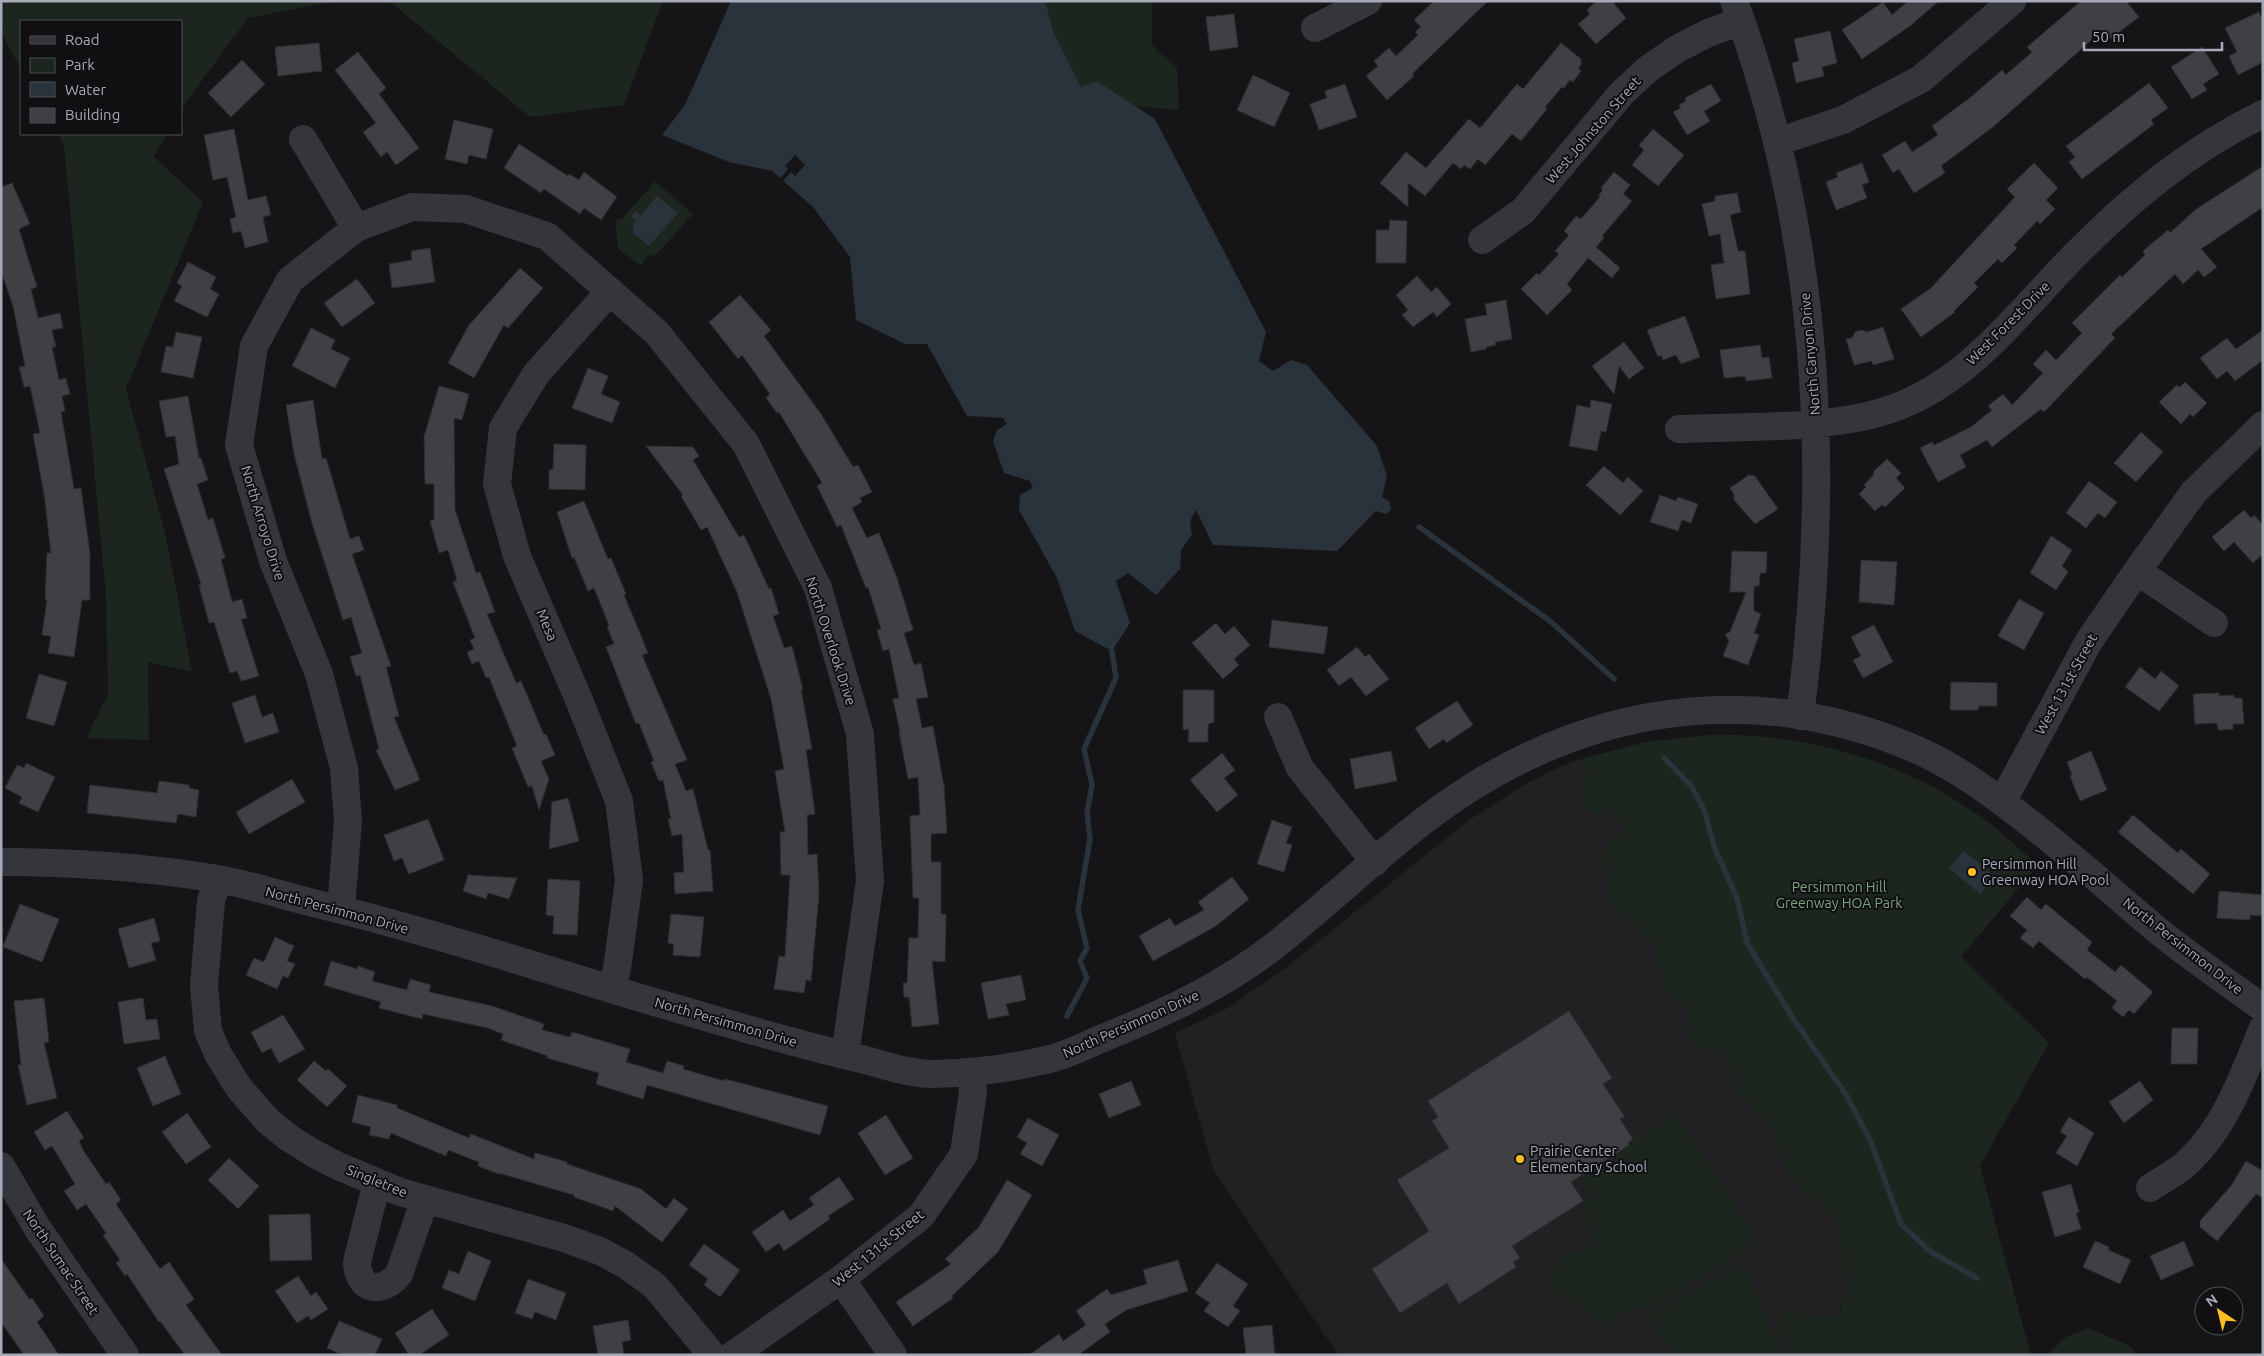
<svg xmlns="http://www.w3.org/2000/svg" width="2264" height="1356" font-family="Ubuntu,sans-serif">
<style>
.built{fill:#212124}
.green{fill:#1c251e}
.water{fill:#2a333b}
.pier{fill:#151517}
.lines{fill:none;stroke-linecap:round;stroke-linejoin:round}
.stream{stroke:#2a333b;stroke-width:5.5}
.building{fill:#3f3f44;stroke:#2f2e33}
.minor{stroke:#35363c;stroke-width:28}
.poi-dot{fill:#fcbd27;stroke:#101012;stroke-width:2}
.labels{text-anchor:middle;stroke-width:4;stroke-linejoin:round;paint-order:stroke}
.street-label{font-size:14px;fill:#a6aab8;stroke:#101012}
.poi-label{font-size:14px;fill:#a6aab8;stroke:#101012;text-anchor:start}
.park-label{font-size:14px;fill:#7ba480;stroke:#101012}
</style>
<rect width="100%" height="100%" fill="#151517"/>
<path class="built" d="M1578,760l298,424 -49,171h-489l-125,-186 -38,-136 53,-25 56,-39 185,-149 53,-34 37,-19z"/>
<path class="green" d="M1,1h336l-89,17 -67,91v-88h-160v48l-18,-33z
M389,1h274l-39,104 -94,12z
M1045,1h107v44l25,23 2,42 -44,-4 -38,-24 -16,5 -27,-54z
M58,134h109l-13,23 49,45 -77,187 40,147 26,136 -44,-10 1,78 -63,-2 22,-44 -2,-97 -42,-452z
M655,181l38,33 -37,41 -8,1 -7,10 -23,-17 -3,-29 7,-1z
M1708,735c100,-3 204,28 284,90 16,13 31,27 46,40l-77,92 88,86 -69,123 51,189h-243c-7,-15 -19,-35 -2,-47l19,7h34l8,-30 -4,-16 -5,-47 -3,-5 -13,-6v-7l-13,-7 -17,-18 -12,-22 -1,-12 -7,-10 -1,-12 -4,-4 -14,-7 -5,-13 -13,-5 -3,-5 1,-19 -12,-17c-23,-6 -25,-1 -37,-25l5,-14 -1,-7 -15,-7 -11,-13c1,-9 -1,-12 -3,-20 -6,-21 2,-24 -22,-36l-5,-9c-22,-8 -23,-25 -26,-45 -2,-9 -4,-16 -4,-24l12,-16 7,-2 5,-6 -11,-15c-21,4 -35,-6 -36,-29l9,-10 -10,-15 67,-18z
M1677,1113l62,97 -3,2 7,4 15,27 -116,70 -5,-7 -35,22 -20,-20 -35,-19c-1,-28 29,-42 52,-44l-11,-17 -5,-27 7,-5 -13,-21 8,-1 44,-28 -1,-3z
M1735,1265l11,2 36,88h-107l-27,-37z
M2089,1328l43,19 4,8h-102l14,-1 18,-17z"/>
<path class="water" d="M731,1h314l9,32 27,54 16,-6 58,38 111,213 -7,29 14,10 18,-11 16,5 70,81 10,30 -5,21 8,5 1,8 -5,4 -10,-3 -39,40 -124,-6 -17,-35 -6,11 2,14 -11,15 -1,19 -24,26 -28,-22 -12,8 14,42 -18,28 -37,-20 -18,-53 -38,-68 1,-15 13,-7 -3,-7 -26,-8 -11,-32 4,-11 10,-6 -4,-6 -36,-2 -40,-72h-22l-49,-24 -6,-63 -37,-50 -41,-36 -43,-9 -67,-27 23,-30z
M657,196l21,17 -29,33 -16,-13v-9l3,-3 -5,-4 5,-6 5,4z
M1964,851l31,25 -15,18 -31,-26z"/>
<path class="pier" d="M795,155l10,10 -10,11 -4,-4 -8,9 -3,-3 8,-9 -3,-3z"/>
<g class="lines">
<path class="stream" d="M1419,527l131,94 64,58
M1664,758l28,29 12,23 11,39 22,49 10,45 45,74 55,79 24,46 30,82 30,28 46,26
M1067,1016l20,-38 -7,-17 7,-13 -9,-38 12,-71 -3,-26 5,-28 -8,-36 32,-71 -4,-27"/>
</g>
<path class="building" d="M1434,1h54l-76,73 2,2 -27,24 -21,-24 12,-10 -4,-5 15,-13 7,8 22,-21 -3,-3 6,-5 -7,-7z
M1596,1h16l14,17 -30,26 -18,-20 12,-10 -3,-4z
M1908,1h31l-29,25 -48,33 -20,-29 41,-28 9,13z
M2081,1h45l13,16 -29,22 -7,-9 -109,96 -53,40 4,7 -31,20 -15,-24 -6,4 -11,-18 23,-14 7,11 26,-17 -6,-9 39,-29 31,-27 4,5 26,-23 -5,-5z
M2259,12l4,9v41l-25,13 -9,-19 8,-4 -12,-24z
M1234,14l4,33 -28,4 -4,-34z
M1830,31l7,32 -15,4 2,9 -28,7 -4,-20 7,-2 -5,-22z
M319,43l3,28 -44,5 -3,-29z
M1561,43l20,16v6l-3,3 3,3 -8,11 -3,-2 -6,8 -2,-1 -17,20 2,2 -26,32 -9,-7 -27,31 -7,-6 -8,10 -6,-4 -3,4 -8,-6 -28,33 -17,-13v24l-28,-24 26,-31 20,16 43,-49 11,9 37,-44 6,5z
M2202,47l17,27 -16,10 4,6 -15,9 -21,-32z
M358,52l28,36 -7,6 40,54 -23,17 -9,-13 -6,5 -18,-25 13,-9 -41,-53z
M242,60l23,24 -34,33 -23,-24z
M1253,75l37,18 -16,34 -37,-17z
M2149,83l19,25 -17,12 3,4 -72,55 -13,-17 6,-5 -9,-11z
M1345,84l12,33 -38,13 -9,-26 17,-6 -2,-7z
M1711,84l10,17 -17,10 6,10 -23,14 -14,-23 8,-4 -2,-3 7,-4 -1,-3z
M454,120l39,9 -7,30 -17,-4 -2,9 -22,-5z
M234,129l14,71 18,-4 5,19 -8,2 5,25 -23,6 -4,-17 -8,2 -3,-14 6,-2 -9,-40 -14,3 -9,-45z
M1653,129l31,26 -26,31 -26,-21 12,-15 -5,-5z
M519,144l49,32 1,-2 10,6 5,-8 33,25 -16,23 -17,-12 -4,6 -36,-25 -3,4 -37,-25z
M1862,163l7,19 -7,3 5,13 -31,12 -10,-28 12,-5 -2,-4z
M2034,163l24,25 -12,12 9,9 -15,15 -3,-3 -23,24 3,3 -15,15 -4,-4 -24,24 4,4 -24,24 1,1 -34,25 -20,-28 30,-21 84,-91 -8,-8z
M2263,166v41l-62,42 16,18 -13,10 -6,-7 -15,14 -8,-10 -64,60 4,4 -71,74 -3,-3 -49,38 -5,-7 -27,15 6,12 -28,15 -18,-34 12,-6 2,3 7,-3 30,-15 21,-17 -4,-4 15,-12 9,11 31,-32 -10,-9 13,-14 10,10 26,-27 -10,-10 48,-48 2,2 23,-22 -2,-4 25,-21 2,3 25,-23z
M1614,172l16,13 -7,9 9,7 -30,35 2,2 -8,9 24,21 -8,10 -24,-20 -21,26 5,6 -25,25 -26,-26 16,-16 2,2 20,-21 -4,-3 14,-16 -5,-4 12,-15 5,3 19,-22 -2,-1 5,-6 -2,-2z
M12,183l18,41 -11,5 18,58 -6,2 7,29 22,-5 3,15 -11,2 4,17h-4l7,33 7,-2 4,16 -8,2 3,15 -4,1 13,77 7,-1 9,66v46h-8l-8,57 -26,-4 3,-17 -9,-1 5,-35h-2l2,-47h4l-7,-59 -11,-60 7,-1 -10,-47 -6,1 -5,-20 6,-1 -12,-60 -12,-35v-84z
M1737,193l4,19 -11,3 8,36h7l5,43 -34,5 -5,-34 13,-2 -4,-29 -11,2 -7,-32 13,-3v-5z
M1390,220l17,1 -1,42h-30v-33h13z
M430,248l5,34 -43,6 -3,-24 23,-4 -1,-9z
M188,262l28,15 -6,12 9,5 -12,23 -33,-16 8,-15 -5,-3z
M520,268l23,20 -35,40 -4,-3 -30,53 -26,-15 21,-38z
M1417,276l14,16 6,-5 14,17 -14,13 -4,-5 -20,15 -11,-12 6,-5 -12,-15z
M357,279l18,24 -33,24 -18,-24z
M740,295l31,35 -7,6 57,78 32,53 5,-2 14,27 -12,6 2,4 -10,6 15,30 12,-5 18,45 16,52 -9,3 10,32 7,-2 7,34 -12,2 6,29 11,-2 11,60 3,47 -16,1v28h10v52h5l-1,48 -13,-1 7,63 -27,3 -3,-30h-5l-1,-14h4l2,-45h9l1,-40h-6l-3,-82 10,-1 -2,-38 -10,2 -9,-47h1l-7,-33 6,-1 -10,-49 -6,2 -6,-21 4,-1 -13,-42 -2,1 -25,-63 -4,2 -20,-41 5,-3 -43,-71 -2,1 -11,-15 4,-4 -28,-39 -4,4 -29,-37z
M1506,300l6,39 -17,3 1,3 -10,2v2l-15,3 -6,-33 22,-4 -2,-11z
M1685,316l15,41 -19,7 -5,-9 -13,5 -2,-5 -3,2 -11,-27z
M1883,327l11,32 -21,6 -1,-4 -18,4 -8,-26 6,-1 3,-6 6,-2 6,2z
M311,328l24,12 -4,9 19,9 -15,30 -43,-22z
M2263,330v30l-28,21 -8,-10 -10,8 -17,-21 27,-20 9,11z
M176,332l26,5 -9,41 -32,-6 5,-26 7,1z
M1624,342l20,26 -15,11 -10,-13 -5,28 -22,-28z
M1760,345l2,13 7,-1 3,21 -26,3 -1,-5 -21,2 -4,-28z
M588,368l20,8 -7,18 19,8 -8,21 -40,-15z
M2185,382l22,21 -14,14 -3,-3 -9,10 -22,-22 18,-17 3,2z
M439,386l30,8 -7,26 -8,-2 1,92 21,63 4,-1 15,40 -8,2 29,69 5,-2 23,54 2,-1 9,21 -14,6 8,18 -10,31 -7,-24 -4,1 -16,-39 5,-2 -28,-69 -3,1 -7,-17 -7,3 -5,-12 7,-3 -4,-9 5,-2 -22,-56 4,-2 -9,-30 -9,3 -9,-32 4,-1v-36h-9l-1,-47z
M188,396l11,62h2l7,22 -11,4 11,36 5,-2 12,40 -4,1 11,43 10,-3 5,19 -6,1 18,57 -18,5 -4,-10 -7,2 -16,-51 -5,1 -10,-38 2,-1 -37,-115 15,-5 -4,-28 -9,1 -7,-36z
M313,400l9,59 4,-1 24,81 9,-3 5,14 -12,4 39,112 -5,1 13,49 -5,1 26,63 -25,10 -19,-40 3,-1 -19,-74 -4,1 -6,-19 12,-4 -11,-36 -8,3 -31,-97 -18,-69 -8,-49z
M1591,400l21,4 -6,28 -5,-1 -4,20 -28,-5 8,-41 13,3z
M2141,432l22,20 -27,30 -22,-19z
M554,444l32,1 -1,45 -36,-1v-20l4,1z
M646,446l47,1 6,9 -6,4 46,77 5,-2 25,54 2,-1 8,26 -6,2 11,32 8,-2 11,44h-2l11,59 -6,1 9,64 -8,1 1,40 9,-1 2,40 -8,87 -5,-1 -2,13 -30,-4 5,-33 6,1 5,-82h-9l-1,-43h5l-10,-61 9,-2 -13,-70 -34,-107 -30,-65 -6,3 -20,-34 2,-1z
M1887,459l14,14 -5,5 9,10 -20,19 -3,-2 -7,6 -16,-17 7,-7 -2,-2 10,-11 -1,-2z
M1604,466l19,17 5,-6 15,14 -23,24 -34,-30z
M1749,475l6,1 23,33 -23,15 -21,-24v-6l-4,-6z
M2089,481l28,21 -12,16 -7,-5 -12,15 -20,-15z
M1660,495l16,6 2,-4 20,7 -7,19 -9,-3 -4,11 -28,-9z
M584,501l24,58 3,-1 15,36 -2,1 24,58 -6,2 45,105 -12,4 11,27 7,-2 15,61h2l3,41 -38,3 -1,-21 10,-1 -2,-38 -10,2 -4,-17h3l-8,-39 -4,1 -8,-19 3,-1 -15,-38 -3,1 -30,-77 8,-3 -7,-18 2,-1 -15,-37 -6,3 -14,-34 -2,1 -15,-46z
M2244,510l7,8 3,-3 9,10v29l-10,9 -19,-21 -10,9 -12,-14z
M2051,536l21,14 -10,16 6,6 -12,18 -26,-17z
M1732,551l35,1 -1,21h-6l-1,13h-5v25l7,3 -7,19 5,2 -11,30 -25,-9 6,-15 -4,-7 5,-2 16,-40h-16z
M1861,560l36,2 -3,43 -35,-3z
M2019,599l25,14 -20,37 -26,-14z
M1272,620l56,7 -4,27 -55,-7z
M1216,623l9,11 9,-8 16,19 -16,14 5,6 -16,14 -31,-36z
M1874,625l19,37 -30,16 -10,-18 8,-4 -10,-19z
M1357,647l8,10 4,-3 20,25 -23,17 -15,-19 -12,9 -12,-16z
M2140,667l15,12 6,-8 18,15 -20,25 -34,-24z
M39,674l28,8 -13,44 -28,-8z
M1951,682l46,1v23h-18l-1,4h-28z
M1183,690h31v32l-6,2v18h-20l1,-13 -6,1z
M2219,693v3l15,-1v3h8l2,26h-11v5l-15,1 -1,-7 -22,1 -2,-30z
M255,695l7,22 11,-4 6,19 -34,11 -13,-40z
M1457,701l16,24 -27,18 -2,-4 -15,10 -14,-21z
M1391,751l6,30 -42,8 -5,-30z
M2091,751l16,39 -27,11 -10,-25 2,-1 -5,-13z
M1222,753l13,17 -11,8 14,17 -21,17 -27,-32z
M26,763l29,14 -17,35 -19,-9 3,-6 -17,-9 12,-23 7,3z
M292,779l13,23 -56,32 -13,-22z
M159,781l30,4v3l10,2 -3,27 -18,-3 -2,9 -89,-10 3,-28 67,8z
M568,798l11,43 -30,8 3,-47z
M2133,815l45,38 3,-4 29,25 -17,20 -75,-62z
M428,819l16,41 -35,14 -7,-16 -8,3 -10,-26z
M1272,820l20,7 -6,16 6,2 -8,27 -27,-8z
M468,875l49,3 -8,21 -21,-6 -2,6 -23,-8z
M1232,877l17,22 -33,27 -63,35 -14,-25 31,-18 5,8 29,-16 -6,-8z
M548,879l32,2 -3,54 -24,-1 1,-18 -8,-1z
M2219,891l44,4v21l-13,-1v5l-33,-2z
M2027,897l14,13 5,-6 46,38 -5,8 28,22 6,-7 32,27 -19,22 -5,-4 -6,7 -11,-9 5,-7 -30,-24 -2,2 -46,-38 -6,7 -13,-10 7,-8 -17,-14z
M20,904l39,15 -17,43 -39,-15z
M671,914l33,3 -4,40 -27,-2 1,-11 -6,-1z
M154,918l6,23 -9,2 5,17 -27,8 -11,-39z
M275,937l19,9 -7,15 8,3 -7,14 -5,-2 -6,13 -31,-14 8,-17 10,4z
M331,961l26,8 1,-3 17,6 -3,9 35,9 3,-11 21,6 -2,7 63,14 52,18 -2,6 28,7 2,-5 58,17 -4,13 37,11 4,-12 17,5 -1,3 41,12 1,-2 103,27 -8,29 -173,-50 -4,14 -47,-15 3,-11 -52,-15 1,-2 -47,-16 2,-6 -15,-6 -65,-14 -1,5 -43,-11 2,-6 -57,-17z
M1021,975l5,25 -20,4 3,11 -21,4 -7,-36z
M44,998l5,44 -5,1 13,55 -30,7 -9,-40h3l-7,-64z
M143,998l3,22 11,-1 3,20 -36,5 -6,-42z
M1569,1011l43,67 -9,6 22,33 -5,2 13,20 -5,4 1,2 -58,37 12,19 -71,45 8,12 -7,4 3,5 -57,37 -12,-21 -47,30 -28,-44 57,-38 -32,-51 52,-32 -17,-27 6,-4 -10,-16z
M283,1015l22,34 -26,14 -8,-15 -9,5 -11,-21z
M2172,1028h26l-1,36h-26z
M165,1056l16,38 -28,12 -16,-38z
M314,1061l12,10 2,-2 19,17 -20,21 -30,-27z
M1131,1081l10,24 -32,13 -10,-24z
M2140,1081l13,19 -29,23 -15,-21z
M358,1095l39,10v3l72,30 2,-4 63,25 1,-6 32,9v2l74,25 25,20 8,-11 14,11 -26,33 -47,-36 -2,5 -39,-14v-2l-75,-22v1l-21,-8 1,-4 -31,-12 -2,6 -55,-23 -2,6 -20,-4 2,-8 -19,-5z
M67,1111l17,27 -5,3 4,9 23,34 3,-2 12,18 -5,4 44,65 9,-7 25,37 -8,6 36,50h-37l-25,-34 -1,1 -32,-48 -2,2 -9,-13 4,-3 -17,-25 3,-2 -20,-29 -9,6 -13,-19 11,-7 -23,-38 -7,4 -11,-18z
M187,1113l24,34 -25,17 -24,-32z
M886,1115l27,43 -28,17 -27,-42z
M2069,1117l25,16 -17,33 -21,-13 11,-17 -7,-4z
M1028,1118l31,17 -17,31 -22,-12 7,-11 -10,-6z
M229,1158l30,28 -21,23 -30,-29z
M2246,1161l17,10v27l-7,-4 -39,47 -17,-14v-6l31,-35z
M839,1177l15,22 -26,17 2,3 -46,32 -5,-8 -13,9 -14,-20 31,-22 7,11 24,-16 -5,-7z
M1007,1180l25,15 -34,57 -46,44 1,2 -40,28 -17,-24 55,-38 -6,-5 34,-32z
M2071,1184l8,28 -3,1 5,16 -26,8 -13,-45z
M310,1214l2,46 -42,1 -1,-46z
M2095,1241l14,6 -1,3 23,10 -11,24 -37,-17z
M2184,1241l10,24 -33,15 -11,-24z
M704,1244l36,26 -20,27 -16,-12 4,-6 -19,-14z
M468,1251l23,10 -16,40 -33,-13 7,-18 10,4z
M1,1259l29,41 2,-2 12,18 -7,6 22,33h-35l-23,-33z
M1178,1260l10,31 -62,19 -21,14 5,8 -32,23h-49l30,-21 4,7 23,-16 -10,-14 31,-22 4,6 36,-11 -4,-14z
M1217,1263l31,21 -15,22 7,5 -12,16 -24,-16 6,-8 -15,-10z
M298,1276l13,20 5,-4 12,17 -17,11 -3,-4 -11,7 -22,-32z
M528,1279l38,14 -10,27 -21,-8 -3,7 -17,-6z
M432,1309l17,26 -30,20h-10l-14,-22z
M628,1320l3,20 -9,2 2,13h-26l-5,-29z
M339,1321l43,18 -7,16h-32l-16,-7z
M1272,1325l3,30h-29l-3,-27z"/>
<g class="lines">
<path class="minor" d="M1734,1c86,233 98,470 66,715
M1315,28l53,-27
M303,139l53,89
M1777,142l66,-22 78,-41 91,-78
M1482,240l41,-29 99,-118 26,-24 29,-20 31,-16 33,-12
M610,291l-74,83 -33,54 -6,56 20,72 62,144 40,101 10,79 -12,89 -6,20
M1679,429c64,-3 145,1 206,-18 81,-25 132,-97 188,-154 56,-57 117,-108 190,-143
M2137,571l77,52
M1278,717l22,51 75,94
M2002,802l87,-161 48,-70 57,-79 69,-67
M1,862c71,0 141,5 211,16 33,5 65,16 97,24 122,29 240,69 359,104 64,19 128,38 193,53 24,6 48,15 73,15 37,-1 75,-5 111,-14 20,-4 39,-14 58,-22 62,-25 122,-53 175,-95 64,-51 124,-112 194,-156 141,-88 300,-103 452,-34 34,16 65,39 94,61 50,38 96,80 144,120 33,26 67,50 101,74
M218,879l-7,22 -7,84 4,46 10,23 21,34 29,33 21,17 24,15 25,13 62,26 164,46 36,13 26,14 29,21 57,69
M341,909l7,-88 -4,-53 -25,-94 -46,-113 -34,-116 15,-99 36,-66 66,-52 56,-21 54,2 81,27 110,97 89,111 72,144 42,146 10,147 -25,174
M1,1166l37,63 87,126
M377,1182l-20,80c1,29 25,33 42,12l26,-75
M2150,1188c13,-9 30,-17 41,-29 36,-35 53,-86 72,-131
M841,1279l52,76
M733,1355l108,-76 80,-63 43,-62 9,-62 -2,-19"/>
</g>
<g class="poi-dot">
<circle cx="1972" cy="872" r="5"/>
<circle cx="1520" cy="1159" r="5"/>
</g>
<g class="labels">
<g class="street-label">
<text transform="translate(1593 130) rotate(-49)" y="5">West Johnston Street</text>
<text transform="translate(2008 323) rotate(-45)" y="5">West Forest Drive</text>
<text transform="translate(1810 354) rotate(-95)" y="5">North Canyon Drive</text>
<text transform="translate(263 523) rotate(73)" y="5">North Arroyo Drive</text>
<text transform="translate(547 625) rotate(67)" y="5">Mesa</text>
<text transform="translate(831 641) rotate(72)" y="5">North Overlook Drive</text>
<text transform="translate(2066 684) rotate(-61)" y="5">West 131st Street</text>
<text transform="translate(337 910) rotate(15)" y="5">North Persimmon Drive</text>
<text transform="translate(2183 946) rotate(38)" y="5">North Persimmon Drive</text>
<text transform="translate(726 1022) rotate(16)" y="5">North Persimmon Drive</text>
<text transform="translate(1131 1024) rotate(-24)" y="5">North Persimmon Drive</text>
<text transform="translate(377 1181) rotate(22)" y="5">Singletree</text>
<text transform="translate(878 1248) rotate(-39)" y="5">West 131st Street</text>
<text transform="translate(61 1262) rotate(56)" y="5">North Sumac Street</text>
</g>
<g class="poi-label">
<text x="1982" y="869">Persimmon Hill<tspan x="1982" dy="16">Greenway HOA Pool</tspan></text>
<text x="1530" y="1156">Prairie Center<tspan x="1530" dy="16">Elementary School</tspan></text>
</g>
<g class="park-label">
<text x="1839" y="892">Persimmon Hill<tspan x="1839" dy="16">Greenway HOA Park</tspan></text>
</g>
</g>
<rect width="2264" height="1356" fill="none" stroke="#a6aab8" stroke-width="5"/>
<rect x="20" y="20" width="162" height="115" fill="#101012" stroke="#4c4e54"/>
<rect x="30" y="36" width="25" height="8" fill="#35363c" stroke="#4c4e54"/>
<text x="65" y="45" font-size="15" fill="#a6aab8">Road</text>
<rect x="30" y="58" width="25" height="15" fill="#1c251e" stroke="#4c4e54"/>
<text x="65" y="70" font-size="15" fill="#a6aab8">Park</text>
<rect x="30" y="82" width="25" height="15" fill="#2a333b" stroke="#4c4e54"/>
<text x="65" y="95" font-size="15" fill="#a6aab8">Water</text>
<rect x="30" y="108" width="25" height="15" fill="#3f3f44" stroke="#4c4e54"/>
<text x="65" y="120" font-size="15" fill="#a6aab8">Building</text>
<g transform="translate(2219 1311) rotate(325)"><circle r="24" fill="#101012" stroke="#4c4e54"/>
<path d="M0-4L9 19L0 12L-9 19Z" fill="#fcbd27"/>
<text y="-8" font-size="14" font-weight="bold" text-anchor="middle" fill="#a6aab8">N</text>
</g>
<path d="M2084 42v8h138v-8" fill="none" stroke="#a6aab8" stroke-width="2.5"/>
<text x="2092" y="42" font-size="15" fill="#a6aab8" stroke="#101012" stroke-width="4" paint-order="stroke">50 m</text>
</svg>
